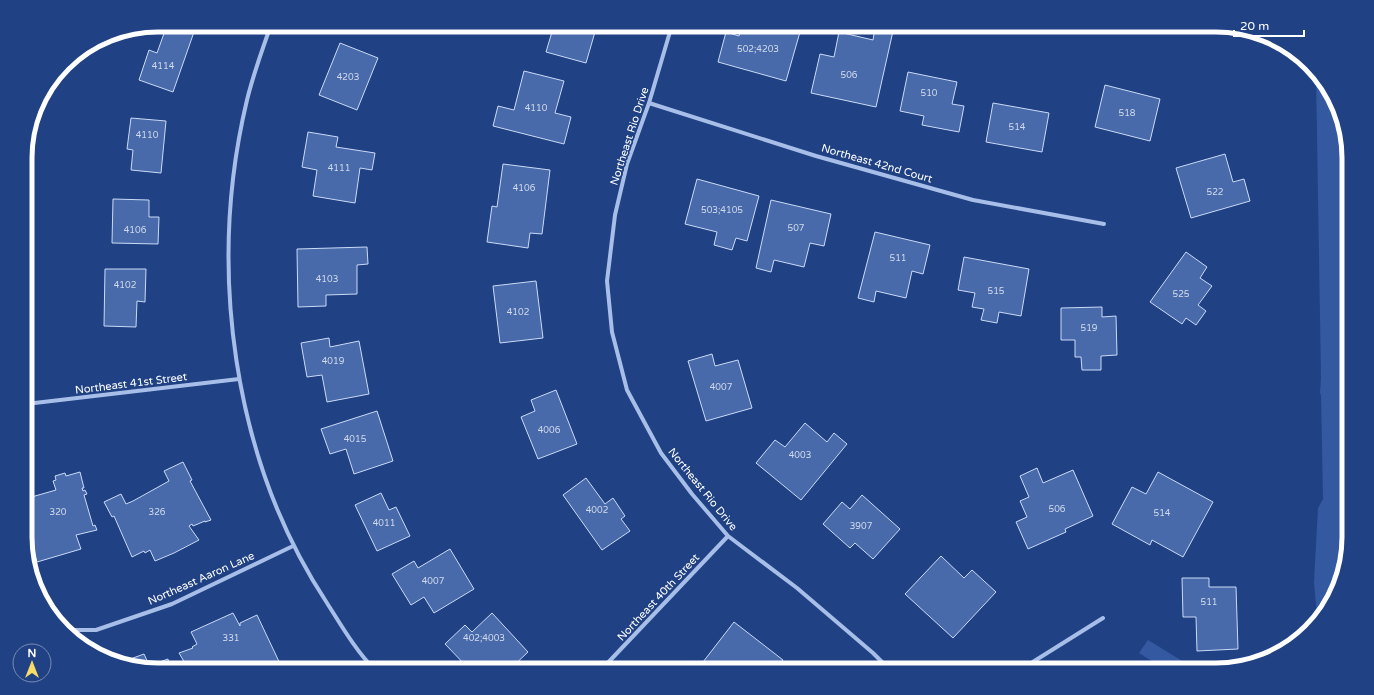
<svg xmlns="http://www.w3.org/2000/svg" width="1374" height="695" font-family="'Varela Round',sans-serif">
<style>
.green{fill:#3459a1}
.building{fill:#486aab;stroke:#cbdaf7}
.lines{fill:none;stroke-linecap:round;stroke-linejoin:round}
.minor{stroke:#a7bee9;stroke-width:4}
.labels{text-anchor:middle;stroke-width:3.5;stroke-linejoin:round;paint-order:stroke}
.number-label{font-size:9px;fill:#d1daea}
.street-label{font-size:11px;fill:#fff;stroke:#204183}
.rim{fill:none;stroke:#fff;stroke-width:5}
</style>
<rect width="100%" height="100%" fill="#204183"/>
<path class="green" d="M1316,75l10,9 22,57 1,396 -14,59 -18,21 -3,-35 4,-74 5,-9 -2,-104 -1,-2 1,-15z
M1148,640l49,30h-31l-27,-17z"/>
<path class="building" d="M167,25h8l19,7 -21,60 -34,-12 10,-30 8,3z
M397,25h16l-3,6z
M554,25h43l-11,38 -40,-11z
M742,25h16l20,6 2,-6h22l-16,56 -68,-19 8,-30 13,4z
M875,27l18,4 -17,76 -65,-14 9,-39 14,3 5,-25 34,8z
M340,43l38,15 -21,52 -38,-15z
M524,71l40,10 -9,32 16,4 -7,27 -71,-18 5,-20 16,4z
M908,72l49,10 -5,22 12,2 -5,26 -37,-7 2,-9 -24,-5z
M1105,85l55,14 -10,42 -55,-14z
M993,103l56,10 -7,39 -56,-10z
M131,118l35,3 -5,52 -30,-3 2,-20 -6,-1z
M308,132l30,5 -2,10 39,6 -3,17 -12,-2 -5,35 -42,-7 4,-26 -15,-3z
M1225,154l8,28 11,-3 6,22 -59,17 -15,-50z
M503,164l47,6 -8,64 -12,-1 -2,15 -41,-6 5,-36 5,1z
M697,179l62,17 -12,45 -11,-3 -4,12 -18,-5 3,-13 -32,-8z
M113,199l36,1v17h10l-1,27 -46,-1z
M771,200l60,14 -7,32 -14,-3 -6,24 -30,-7 -3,12 -15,-4z
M875,232l55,13 -7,29 -11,-3 -6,27 -30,-7 -2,11 -16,-4z
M367,247l1,17 -11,1v29l-31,1v11l-28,1 -1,-58z
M1186,252l21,15 -7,11 12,8 -14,19 8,6 -10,14 -10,-7 -4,6 -32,-22z
M964,257l65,12 -8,47 -22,-4 -2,11 -16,-3 3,-11 -12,-2 3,-14 -17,-3z
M105,269h41l-1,33 -8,-1 -1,26 -32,-1z
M536,281l7,57 -43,5 -7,-57z
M1102,307v10l14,-1 1,39 -16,1v14h-19l-1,-13h-6v-17h-14v-32z
M329,338l1,9 29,-6 10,53 -42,8 -5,-27 -15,2 -6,-34z
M712,354l3,12 23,-6 14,48 -46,13 -18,-60z
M556,390l21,54 -39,15 -17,-42 14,-6 -4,-11z
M377,411l16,50 -39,13 -8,-25 -16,5 -9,-25z
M805,423l22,19 7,-9 13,11 -46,56 -45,-37 19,-23 10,7z
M183,462l9,18 -2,1 21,39 -6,2v-1l-12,5 -1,-2 -3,2 10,14 -25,13 -19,8 -5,-11 -5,3 -1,-2 -12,6 -18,-41 -2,1 -8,-15 17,-8 5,10 7,-3 36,-20 -5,-10z
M1037,468l6,15 30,-13 20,46 -28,13 1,3 -38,17 -12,-27 11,-5 -7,-16 9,-4 -9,-21z
M80,472l4,16h-2l1,3 2,-1 2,4 -3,1 9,31 2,-1 2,5 -21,5 5,14 -44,13 -4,-14 -7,2v-57l2,5 28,-8 -3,-9 3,-1 -1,-4 10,-3 1,3z
M1158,472l55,30 -30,55 -31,-17 -2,5 -38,-21 20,-37 14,7z
M586,478l19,26 8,-6 12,18 -4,3 9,12 -28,19 -39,-55z
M381,493l8,17 7,-3 14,29 -33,15 -22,-46z
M862,495l38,34 -27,30 -18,-16 -5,5 -27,-24 19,-22 8,7z
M450,549l24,40 -40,24 -10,-16 -13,8 -19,-31 22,-13 4,7z
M941,556l23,22 8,-8 24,22 -43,46 -48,-44z
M1182,578h27v9h27l2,62 -41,2 -1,-34h-13z
M233,613l7,13v-3l17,-8 26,55h-19l-1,-3 -6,3h-68l-10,-17 14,-5 -1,-1 5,-3 -6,-12z
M492,613l36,39 -19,18h-20l-8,-9 -11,9 -25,-26 20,-19 7,7z
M734,622l49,38 -8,10h-63l-9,-8z
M144,654l6,13 1,-2 17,-6 2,11h-12l-36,-8z"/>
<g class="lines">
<path class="minor" d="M271,25c-9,25 -18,50 -24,75 -40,167 -15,359 80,503 14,22 29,48 48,67
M672,25l-23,78 -22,61 -12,51 -8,66 5,51 15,58 34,63 31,41 36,42 69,52 76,65 17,17
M649,103l167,53 157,44 131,24
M26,404l213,-25
M68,630h28l76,-26 121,-58
M601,670l127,-134
M1020,670l83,-52"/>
</g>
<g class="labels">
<g class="number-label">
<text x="758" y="52">502;4203</text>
<text x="163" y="69">4114</text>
<text x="849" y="78">506</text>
<text x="348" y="80">4203</text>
<text x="929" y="96">510</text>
<text x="536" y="111">4110</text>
<text x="1127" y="116">518</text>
<text x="1017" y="130">514</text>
<text x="147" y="138">4110</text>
<text x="339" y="171">4111</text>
<text x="524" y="191">4106</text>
<text x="1215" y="195">522</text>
<text x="722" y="213">503;4105</text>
<text x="796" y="231">507</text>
<text x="135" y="233">4106</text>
<text x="898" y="261">511</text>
<text x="327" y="282">4103</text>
<text x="125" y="288">4102</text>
<text x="996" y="294">515</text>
<text x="1181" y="297">525</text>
<text x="518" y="315">4102</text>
<text x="1089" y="331">519</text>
<text x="333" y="364">4019</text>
<text x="721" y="390">4007</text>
<text x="549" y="433">4006</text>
<text x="355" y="442">4015</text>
<text x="800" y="458">4003</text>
<text x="1057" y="512">506</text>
<text x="597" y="513">4002</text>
<text x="58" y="515">320</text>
<text x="157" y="515">326</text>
<text x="1162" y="516">514</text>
<text x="384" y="526">4011</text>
<text x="861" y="529">3907</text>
<text x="433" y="584">4007</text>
<text x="1209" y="605">511</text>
<text x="231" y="641">331</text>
<text x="484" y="641">402;4003</text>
</g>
<g class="street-label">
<text transform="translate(629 136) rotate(-72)" y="4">Northeast Rio Drive</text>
<text transform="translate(877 163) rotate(16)" y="4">Northeast 42nd Court</text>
<text transform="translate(131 383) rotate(-7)" y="4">Northeast 41st Street</text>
<text transform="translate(703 489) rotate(51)" y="4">Northeast Rio Drive</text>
<text transform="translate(201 578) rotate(-24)" y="4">Northeast Aaron Lane</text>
<text transform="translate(658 597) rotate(-47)" y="4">Northeast 40th Street</text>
</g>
</g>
<path d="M0 0H1374V695H0ZM158 32H1216A126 126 0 0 1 1342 158V537A126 126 0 0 1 1216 663H158A126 126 0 0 1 32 537V158A126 126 0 0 1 158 32Z" fill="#204183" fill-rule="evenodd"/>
<path class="rim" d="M158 32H1216A126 126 0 0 1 1342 158V537A126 126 0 0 1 1216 663H158A126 126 0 0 1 32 537V158A126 126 0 0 1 158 32Z"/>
<g transform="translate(32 663)"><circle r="19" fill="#204183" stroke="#798db5"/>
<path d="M0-3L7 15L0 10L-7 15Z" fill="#f6dc67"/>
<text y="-6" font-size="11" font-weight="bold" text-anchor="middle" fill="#ffffff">N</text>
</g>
<path d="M1234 30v6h70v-6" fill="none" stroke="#ffffff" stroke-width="2"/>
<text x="1240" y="30" font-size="12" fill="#ffffff" stroke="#204183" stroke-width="3" paint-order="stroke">20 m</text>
</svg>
